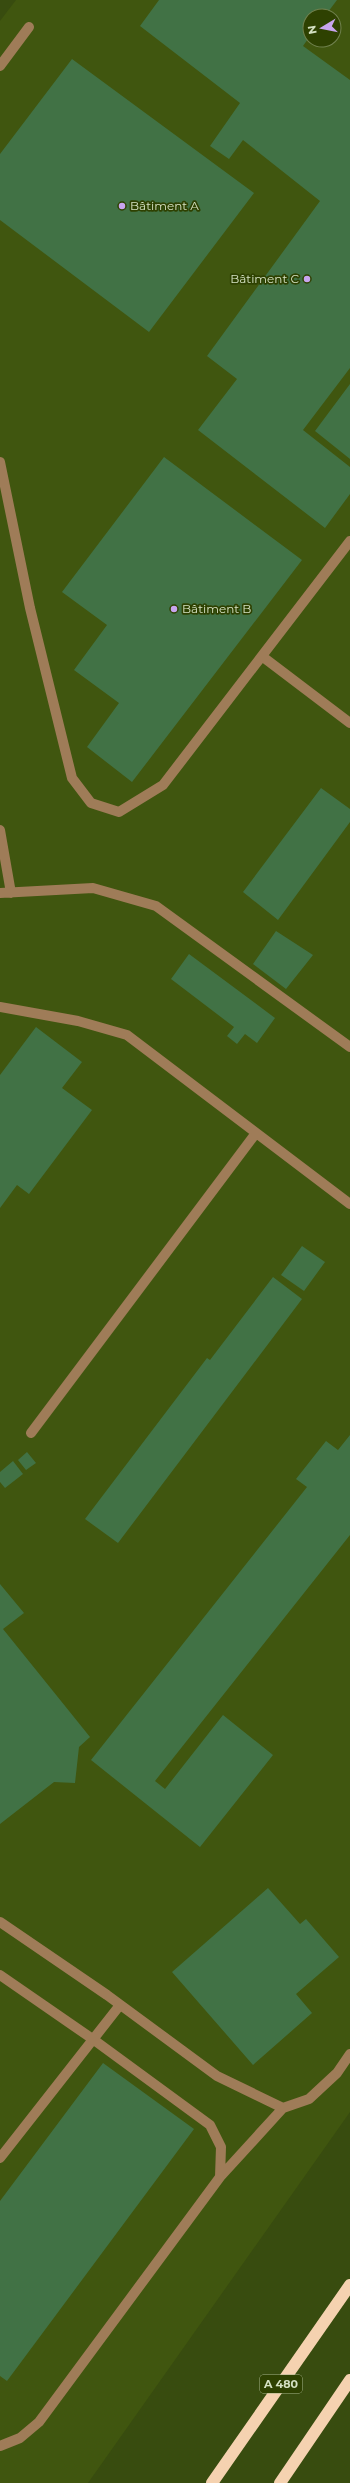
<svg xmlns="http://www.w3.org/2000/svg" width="350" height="2483" font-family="Montserrat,sans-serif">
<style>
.built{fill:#40560f;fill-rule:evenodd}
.building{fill:#417245}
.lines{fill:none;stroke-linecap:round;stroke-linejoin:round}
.minor{stroke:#9f7c58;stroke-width:10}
.highway{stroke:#f5d2b0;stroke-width:12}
.poi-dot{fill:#c8a5ee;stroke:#2e4101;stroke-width:1.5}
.labels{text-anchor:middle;stroke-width:3.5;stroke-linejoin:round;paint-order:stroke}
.shield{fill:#2e4101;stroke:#a2b188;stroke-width:1}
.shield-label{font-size:11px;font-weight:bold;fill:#d4e1c2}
.poi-label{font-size:12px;fill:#d4e1c2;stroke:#2e4101;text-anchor:start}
</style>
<rect width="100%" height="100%" fill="#384c0f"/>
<path class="built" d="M16,0h334v2112l-262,371h-88v-2462zM310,16h24v24h-24z"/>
<path class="building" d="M159,0h178l-12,16h-15v20l-7,10 47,34v288l-47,62 47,37v27l-25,34 -127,-98 39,-51 -30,-23 113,-155 -77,-61 -14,19 -19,-13 30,-43 -100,-77z
M72,59l182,134 -105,139 -149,-112v-66z
M350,384v75l-35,-28z
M164,457l138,103 -170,222 -45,-35 32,-44 -45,-33 33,-45 -45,-33z
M321,788l29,21v13l-72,98 -35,-28z
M276,931l37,24 -27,34 -33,-25z
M189,954l86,64 -18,25 -12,-9 -8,10 -10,-8 7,-9 -63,-48z
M36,1027l46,35 -20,26 30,22 -63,84 -12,-9 -17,23v-133z
M302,1246l23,16 -21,29 -23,-16z
M273,1277l29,22 -184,244 -33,-24 122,-161 3,2z
M350,1435v100l-195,246 10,8 58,-74 50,40 -73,92 -109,-87 216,-273 -11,-8 30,-38 12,9z
M27,1452l9,11 -10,7 -8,-10z
M13,1461l10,13 -18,14 -5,-6v-10z
M0,1584l24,29 -21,16 87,108 -11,10 -4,36 -21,-1 -54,42z
M268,1888l32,36 6,-5 33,38 -43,37 16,19 -59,52 -81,-93z
M103,2063l91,66 -187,252 -7,-5v-175z"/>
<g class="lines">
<path class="minor" d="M0,66l29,-39
M0,462l30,146 42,170 19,25 28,9 44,-27 187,-244
M263,657l87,66
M0,830l11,63
M0,893l93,-5 63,18 194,141
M0,1007l78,14 49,14 223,169
M31,1433l225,-300
M0,1922l107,73 110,81 66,32 26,-9 28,-26 13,-19
M0,1975l94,65 116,85 11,22 -1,30
M0,2158l120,-153
M0,2446l20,-8 19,-16 181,-245 63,-69"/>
<path class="highway" d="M212,2483l138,-198
M280,2483l70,-103"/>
</g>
<g class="poi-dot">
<circle cx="122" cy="206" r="4"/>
<circle cx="307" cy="279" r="4"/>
<circle cx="174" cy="609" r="4"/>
</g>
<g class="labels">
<rect class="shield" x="260" y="2375" width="42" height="18" rx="3"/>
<g class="shield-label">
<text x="281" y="2388">A 480</text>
</g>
<g class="poi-label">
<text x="130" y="210">Bâtiment A</text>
<text x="299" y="283" text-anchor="end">Bâtiment C</text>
<text x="182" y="613">Bâtiment B</text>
</g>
</g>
<g transform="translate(322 28) rotate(260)"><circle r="19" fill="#2e4101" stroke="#70814e"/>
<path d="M0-3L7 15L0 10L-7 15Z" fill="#c8a5ee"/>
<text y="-6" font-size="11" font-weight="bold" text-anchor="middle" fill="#d4e1c2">N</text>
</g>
</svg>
